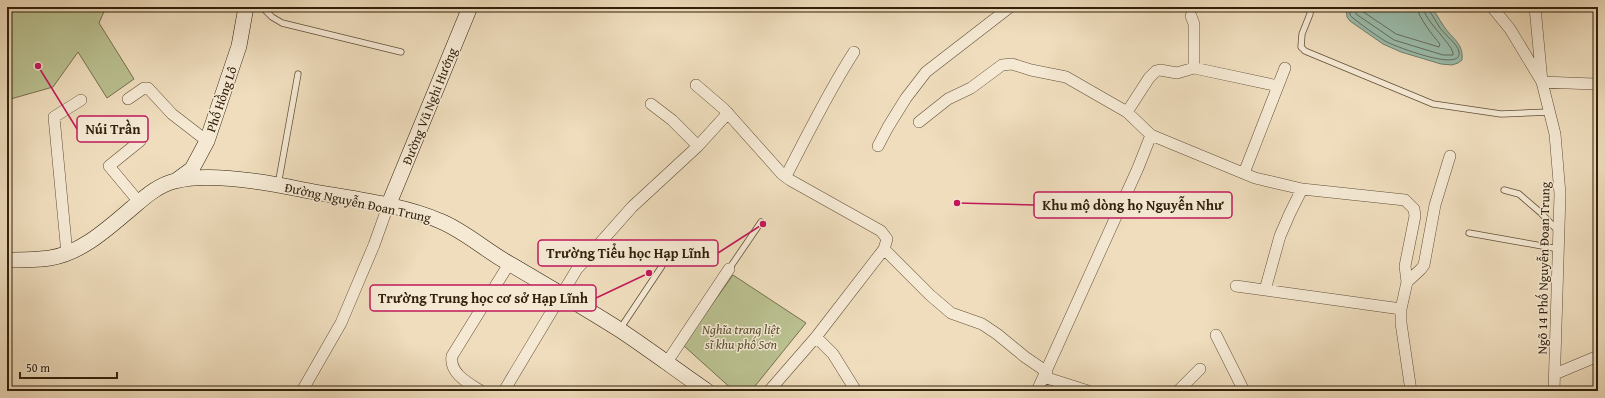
<svg xmlns="http://www.w3.org/2000/svg" width="1605" height="398" font-family="'Gentium Book Plus',serif">
<style>
.green{fill:#bac090;stroke:#76704d}
.water{fill:#9abcac;stroke:#707e6b}
.lines{fill:none;stroke-linecap:round;stroke-linejoin:round}
.shore{stroke:#666e5b;stroke-width:1}
.lane-casing{stroke:#604f37;stroke-width:7}
.street-casing{stroke:#604f37;stroke-width:12}
.secondary-casing{stroke:#31200a;stroke-width:16}
.lane{stroke:#f5e9d4;stroke-width:5.5}
.street{stroke:#f5e9d4;stroke-width:11}
.secondary{stroke:#f5e9d4;stroke-width:15}
.labels{text-anchor:middle;stroke-width:3;stroke-linejoin:round;paint-order:stroke}
.street-label{font-size:13px;fill:#31200a;stroke:#f5e9d4}
.park-label{font-size:13px;font-style:italic;fill:#5a5032;stroke:#f5e9d4}
.leader{fill:none;stroke:#c2185b;stroke-width:1.5}
.callout-dot{fill:#c2185b;stroke:#f5e9d4;stroke-width:1.5}
.callout{fill:#f5e9d4;stroke:#c2185b;stroke-width:1.5}
.callout-label{font-size:14px;text-anchor:middle;font-weight:bold;fill:#31200a}
</style>
<rect width="100%" height="100%" fill="#efddbd"/>
<filter id="stains"><feTurbulence type="fractalNoise" baseFrequency=".005" numOctaves="4"/><feColorMatrix values="0 0 0 0 .2 0 0 0 0 .09 0 0 0 0 .02 0 0 0 .5 -.17"/></filter>
<radialGradient id="worn" r=".72"><stop offset=".6" stop-color="#630" stop-opacity="0"/><stop offset="1" stop-color="#630" stop-opacity=".3"/></radialGradient>
<path class="green" d="M7,7h99l-7,16 35,56 -27,19 -29,-46 -25,35 -46,13z
M733,275l73,48 -55,68h-17l-51,-46z"/>
<path class="water" d="M1346,7h85c5,6 8,12 12,18 8,13 21,18 19,35l-4,3 -6,2 -11,-1 -40,-12 -18,-8 -33,-23 -3,-4z"/>
<g class="lines">
<path class="shore" d="M1350,7v8l3,3c10,8 21,16 32,23 9,5 78,32 74,11 -2,-9 -13,-16 -19,-24 -4,-6 -7,-12 -11,-18l-1,-3
M1355,7l1,7 38,26 49,15h10c2,-9 -29,-34 -30,-48
M1361,7l1,4 34,23 43,13 1,-3c-7,-8 -22,-27 -23,-37"/>
<g class="lane-casing">
<path id="lane" d="M262,7l10,10 10,6 119,29
M1310,7v7l-8,20 -1,13 4,4 128,53 68,10 48,-2
M278,185l20,-111
M1504,190l15,4 22,19 17,18
M1469,233l90,16
M729,269l32,-47
M620,329l42,-63"/>
</g>
<g class="street-casing">
<path id="street" d="M1492,7l18,22 32,53 13,52 5,60 -6,197
M1535,7l7,75 52,2 4,-1
M1194,68l84,18
M696,85l28,24 58,65 8,6 91,51 6,8 -3,10 -68,88 -47,54
M128,99l16,-11h4l24,26 35,27
M651,104l21,16 26,26
M1127,112l22,-34 7,-7 4,-1 17,3 17,-5v-44l-3,-8
M919,122l29,-23 23,-11 31,-23 10,-1 19,6 35,7 61,35 24,23 104,43 47,11 103,11 9,9 1,7 -10,50 2,16 -6,27v14l10,68
M878,146l10,-19 18,-29 20,-26 84,-65
M1244,173l41,-105
M786,176c22,-42 42,-84 68,-124
M139,202l-30,-36 31,-25
M884,249l46,46 21,18 31,11 15,10 28,23 22,15
M67,254l-13,-137 27,-17
M1407,282l14,-13 3,-4 11,-60 15,-49
M1236,286l165,23
M1265,290l15,-54 10,-23 12,-24
M1216,335l28,56
M816,337l17,17 23,37
M667,362l62,-93
M1555,374l43,-18
M1044,377l44,14
M302,391l39,-68 33,-78 14,-39
M481,391c-13,-8 -32,-18 -29,-35l57,-92
M504,391l73,-122 55,-62 66,-61 30,-33
M1037,391l101,-223 13,-33
M1178,391l22,-22"/>
</g>
<g class="secondary-casing">
<path id="secondary" d="M177,180l15,-11 15,-28 32,-95 7,-39
M388,206l82,-199
M7,260c14,0 29,0 43,-2 32,-5 58,-30 82,-50 13,-11 26,-23 43,-27 33,-9 90,1 124,8 44,9 100,14 141,32 25,10 46,30 70,43 37,22 74,43 110,66 30,20 58,41 87,61"/>
</g>
<use href="#lane" class="lane"/>
<use href="#street" class="street"/>
<use href="#secondary" class="secondary"/>
</g>
<g class="labels">
<g class="street-label">
<text transform="translate(221 99) rotate(-71)" y="5">Phố Hồng Lô</text>
<text transform="translate(429 106) rotate(-68)" y="5">Đường Vũ Nghi Hướng</text>
<text transform="translate(358 202) rotate(12)" y="5">Đường Nguyễn Đoan Trung</text>
<text transform="translate(1543 268) rotate(-89)" y="5">Ngõ 14 Phố Nguyễn Đoan Trung</text>
</g>
<g class="park-label">
<text x="741" y="334">Nghĩa trang liệt<tspan x="741" dy="15">sĩ khu phố Sơn</tspan></text>
</g>
</g>
<path class="leader" d="M38 66L77 129M957 203L1034 205M763 224L718 253M649 273L596 298"/>
<g class="callout-dot">
<circle cx="38" cy="66" r="4"/>
<circle cx="957" cy="203" r="4"/>
<circle cx="763" cy="224" r="4"/>
<circle cx="649" cy="273" r="4"/>
</g>
<g class="callout">
<rect x="77" y="116" width="71" height="26" rx="4"/>
<rect x="1034" y="192" width="198" height="26" rx="4"/>
<rect x="538" y="240" width="180" height="26" rx="4"/>
<rect x="370" y="285" width="226" height="26" rx="4"/>
</g>
<g class="callout-label">
<text x="113" y="134">Núi Trần</text>
<text x="1133" y="210">Khu mộ dòng họ Nguyễn Như</text>
<text x="628" y="258">Trường Tiểu học Hạp Lĩnh</text>
<text x="483" y="303">Trường Trung học cơ sở Hạp Lĩnh</text>
</g>
<rect width="1605" height="398" fill="none" stroke="#efddbd" stroke-width="24"/>
<rect x="8" y="8" width="1589" height="382" fill="none" stroke="#31200a" stroke-width="2"/>
<rect x="12" y="12" width="1581" height="374" fill="none" stroke="#31200a"/>
<path d="M20 372v6h97v-6" fill="none" stroke="#31200a" stroke-width="2"/>
<text x="26" y="372" font-size="12" fill="#31200a" stroke="#f5e9d4" stroke-width="3" paint-order="stroke">50 m</text>
<rect width="100%" height="100%" filter="url(#stains)"/>
<rect width="100%" height="100%" fill="url(#worn)"/>
</svg>
